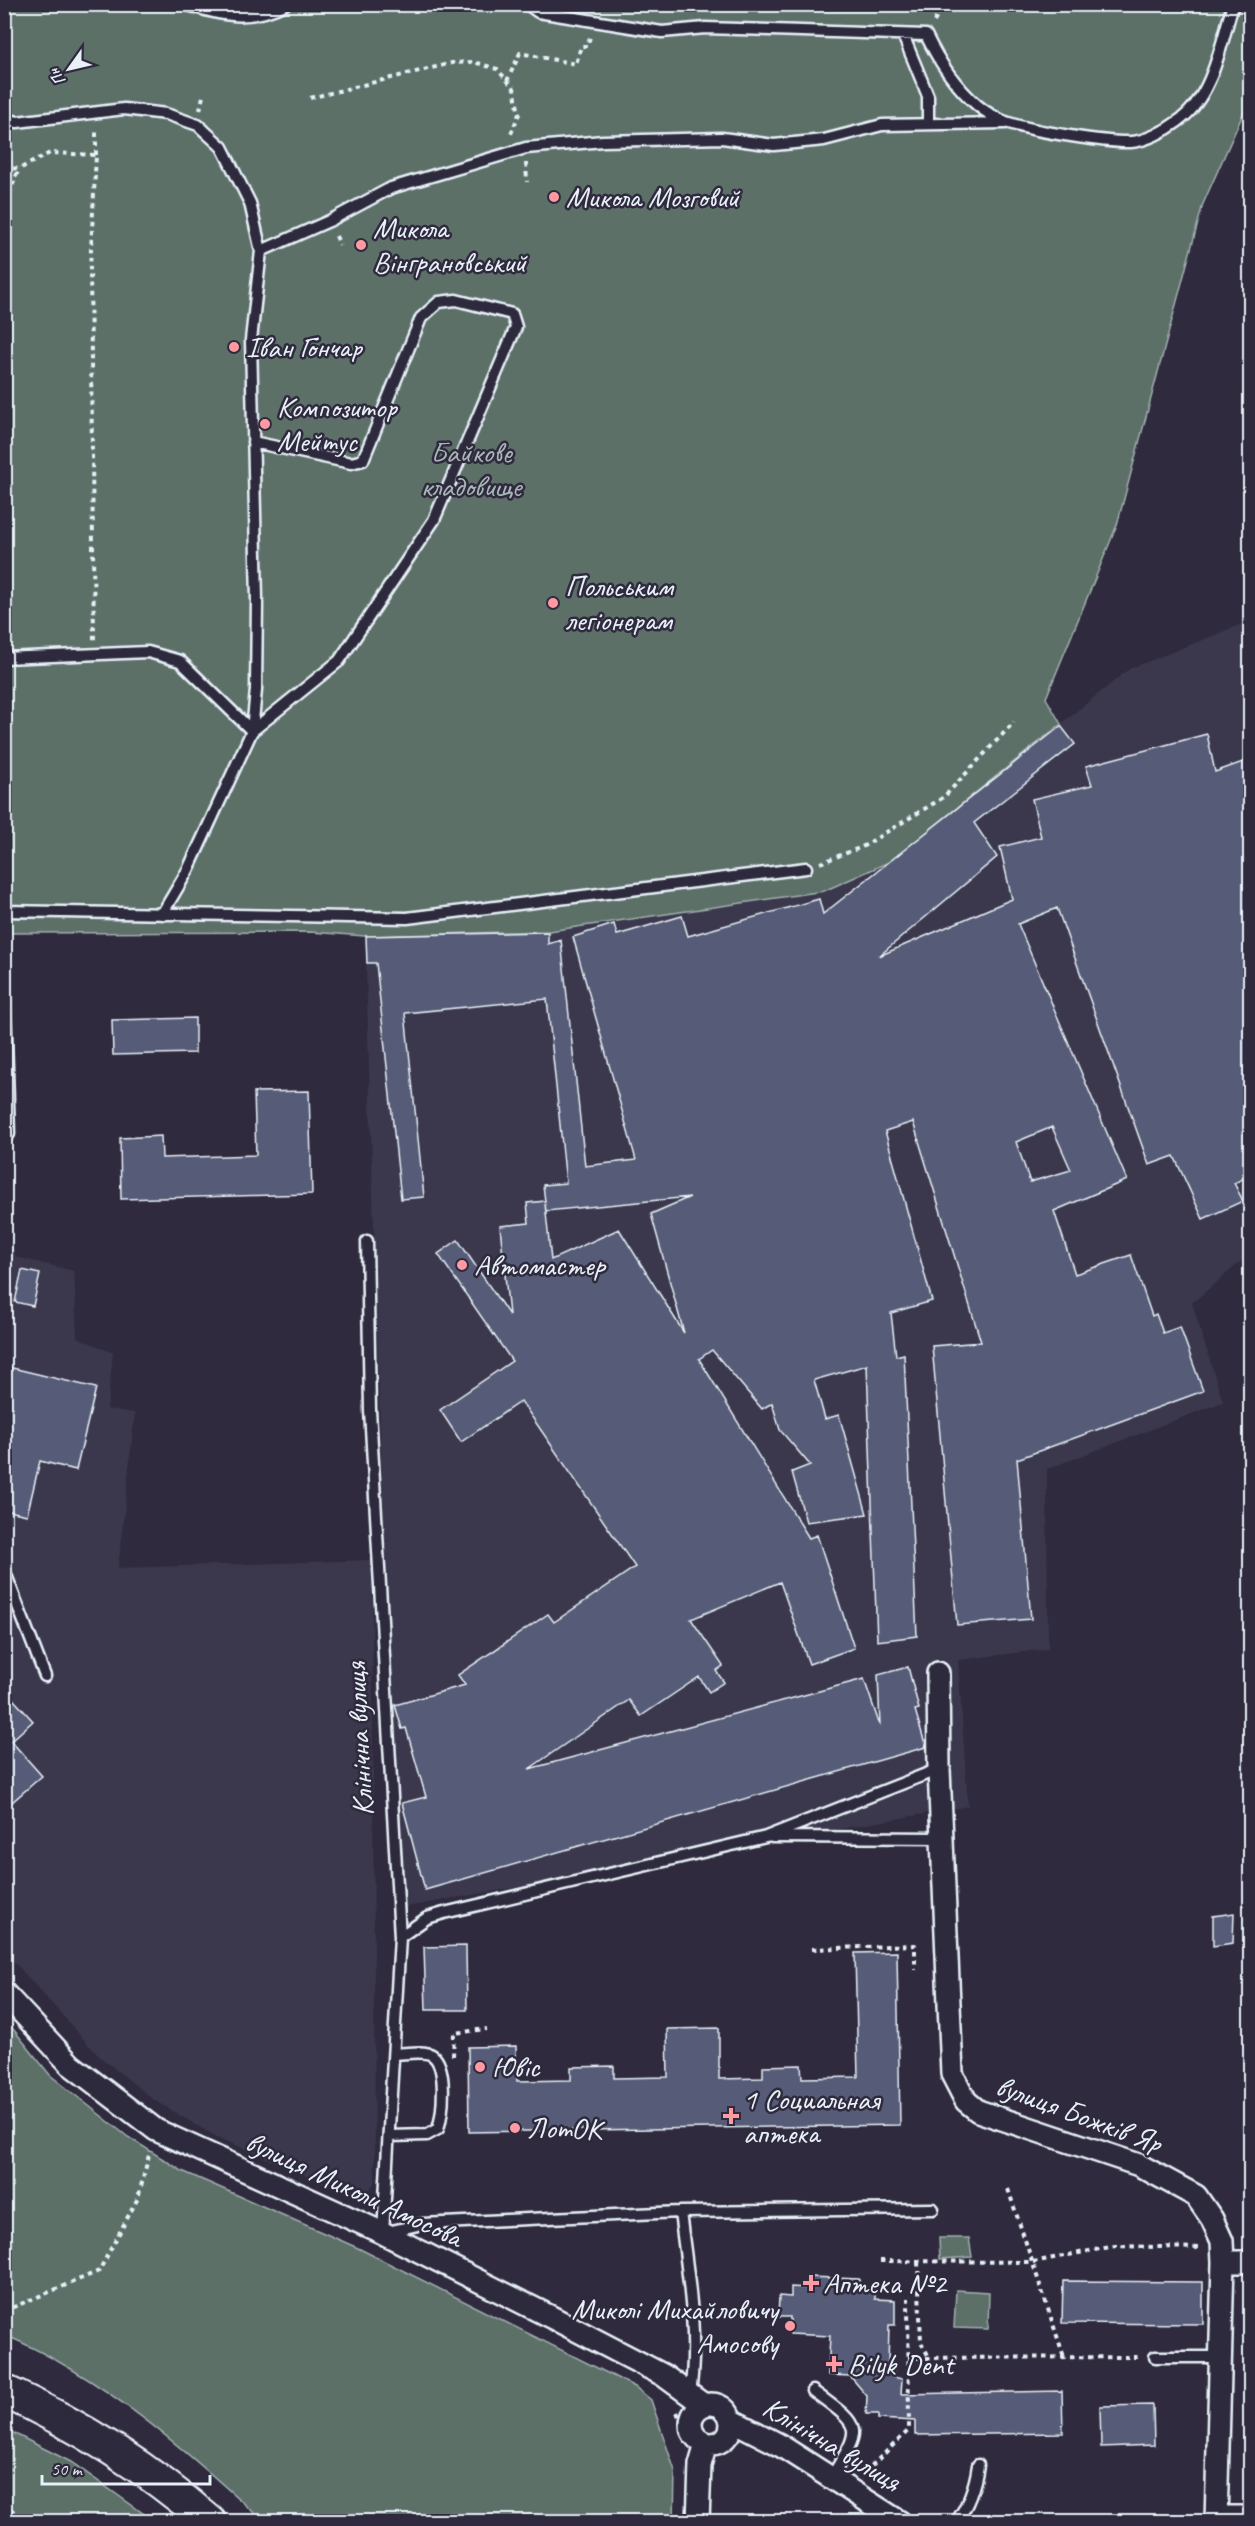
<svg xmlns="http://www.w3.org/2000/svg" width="1255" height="2526" font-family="Caveat,sans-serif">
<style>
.built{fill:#3b394e}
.green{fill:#5b6f68;stroke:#a2b0b0;stroke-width:1.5}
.building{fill:#565c77;stroke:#e8f1f8;stroke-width:1.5;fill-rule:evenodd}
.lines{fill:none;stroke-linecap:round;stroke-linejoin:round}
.lane-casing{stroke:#e8f1f8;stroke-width:15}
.street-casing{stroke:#e8f1f8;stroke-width:26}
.secondary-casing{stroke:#e8f1f8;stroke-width:36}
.path{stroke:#e8f1f8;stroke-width:4;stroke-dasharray:4.5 4.5;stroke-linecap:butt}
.lane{stroke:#2f2a3d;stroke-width:10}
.street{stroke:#2f2a3d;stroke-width:21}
.secondary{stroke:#2f2a3d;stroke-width:32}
.poi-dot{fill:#ff9aa2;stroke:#2f2a3d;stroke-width:2}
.labels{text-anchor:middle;stroke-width:5;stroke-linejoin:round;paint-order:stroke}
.poi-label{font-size:30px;fill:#e8f1f8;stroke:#2f2a3d;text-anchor:start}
.park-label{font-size:30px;fill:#a9b6b7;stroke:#2f2a3d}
.street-label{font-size:30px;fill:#e8f1f8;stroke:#2f2a3d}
</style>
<rect width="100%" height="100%" fill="#2f2a3d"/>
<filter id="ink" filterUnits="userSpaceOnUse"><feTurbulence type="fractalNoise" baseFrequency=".0167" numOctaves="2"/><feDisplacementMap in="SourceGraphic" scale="12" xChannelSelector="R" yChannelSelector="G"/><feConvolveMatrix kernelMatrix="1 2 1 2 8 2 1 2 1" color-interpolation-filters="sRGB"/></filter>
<g filter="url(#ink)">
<path class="built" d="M1245,623l5,31v600l-58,49 31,99 -176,67 1,180 -90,11 10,146 -573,103 -30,-973 184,-5 342,-70 238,-192z
M4,1224l12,33 58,14 3,66 36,16 -6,56 28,4 -17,155 254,-8 3,622 -13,18 -147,-64 -61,-36 -55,-44 -94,-104z"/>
<path class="green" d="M4,5h1246v93l-47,106 -86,321 -71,173 15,26 -170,137 -67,30 -275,40 -184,5 -55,-4 -305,1z
M5,2019l45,56 78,62 54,34 176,77 277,139 16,13 24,71 -1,50h-411c-77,-71 -160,-144 -258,-186z
M939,2238h30l3,19 -32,2z
M956,2290l33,2 -1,37 -34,-1z
M5,2429l66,33 83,59h-149z"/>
<path class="building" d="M1061,726l14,18 -101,79 23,34 -118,99 133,-57 -12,-52 41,-10 -9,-38 60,-14 -6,-19 121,-32 8,38 36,-13v416l-17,8 9,18 -40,18 -29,-63 -25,9 -92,-257 -39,16 109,256 -73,31 21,63 56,-19 21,61 4,-2 7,19 17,-6 23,64 -186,68 14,160 -74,6 -25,-279 49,-4 -68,-220 -28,9 47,170 -41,12 5,43 8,-2 13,282 -40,5 -10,-276 -53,15 11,39 14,-4 28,99 -61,8 -14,-50 18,-7 -30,-35 -8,-27 -10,6 -50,-59 -13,9 110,179 8,-3 37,113 -45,16 -29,-82 -89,37 32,47 -7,5 8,11 -15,10 -10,-15 -58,39 -12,-16 -100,69 335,-90 16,47 -2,-51 30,-8 11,42 -4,1 11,37 -501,143 -23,-87 24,-6 -20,-69 -4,1 -7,-24 70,-20 -7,-10 90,-61 6,8 81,-55 -114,-166 -60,41 -21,-32 72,-49 -74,-107 20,-14 51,75 -9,-89 29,-3 -2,-20 18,-2 -2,-16 23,-2 -19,-184 -142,14 19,184 -23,2 -25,-236h-9l-1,-27 182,-4v12l13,-4 24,226 51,-6 -63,-223 41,-13 3,11 65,-19 6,20 131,-37 4,15zM1052,1127l19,43 -41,12 -14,-40zM690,1197l-39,17 33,119 -65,-104 -68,31 -6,-56 1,7z
M195,1018v35l-82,2 -1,-35z
M309,1091l3,103 -191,5 -1,-61 41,-2 1,22 94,-3 -2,-63z
M22,1270l18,4 -7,32 -18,-4z
M4,1366l92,22 -20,82 -36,-9 -13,54 -23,-5z
M4,1689l29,32 -22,20 31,35 -38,33z
M1234,1913l-1,30 -20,3v-30z
M466,1946l1,64h-41l-2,-63z
M897,1952l3,173 -431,7 -1,-85 48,-1 1,35 54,-1v-13l43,-1v12l54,-1 -1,-48 52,-1v51l44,-1v-12l38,-1 1,13 56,-1 -3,-124z
M809,2277l50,2v8l16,1v11l20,1v25h-6l-1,42h6l-1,10 9,2 -1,15 161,-3 1,42 -148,2v-14l-37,-2v-5h-12l1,-18 -17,-20 -22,-1 2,-39 -40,-2v-17h-12l1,-21 12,1v-10l17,1z
M1063,2281l140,1v42l-141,-1z
M1153,2405l1,40 -53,2 -1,-41z"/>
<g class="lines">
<g class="lane-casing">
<path id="lane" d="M184,4c38,11 63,19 101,0
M527,4l11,8 124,20 43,-4 221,7c13,27 29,51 51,70 8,7 22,15 32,18 24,8 98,20 122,19 15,-1 34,-11 46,-20 36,-24 44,-79 56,-118
M903,35l25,61v27
M4,118l13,4 107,-13 42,5 32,11 24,22 28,56 11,48 -10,89 6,260 -1,90 -4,41 -64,139 -26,44
M261,251l68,-30 62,-33 135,-40 77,-7 119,-3 52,7 50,-5 58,-15 123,-2
M4,658l144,-6 32,9 72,70 87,-70 95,-141 82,-193 -4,-13 -56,-14 -17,2 -18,16 -58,142 -12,3 -98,-21
M4,911l403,7 399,-50
M4,967l5,167
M367,1241l3,169 30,527 -17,296 39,-9 258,-12 253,-3
M4,1570l41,106
M772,1837l171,1
M400,1937l27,-19 17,-5 322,-76 173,-68
M390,2136l37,-1 11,-6c5,-16 10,-63 -6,-74 -8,-5 -28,-1 -38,-1
M680,2212c7,59 19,121 10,181
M1155,2357h66
M813,2391c50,37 50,34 18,87
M956,2522c13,-18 19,-35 22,-57"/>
</g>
<g class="street-casing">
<path id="street" d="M938,1673l1,96 13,305 14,27 12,10 161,54 57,31 16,23 10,22 1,21 -7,260
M4,1993l67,72 85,65 227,103 170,85 110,57 41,30
M1223,2262h27
M691 2424a20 20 0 1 1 40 0a20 20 0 1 1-40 0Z
M731,2420l47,24 122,78
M1216,2517h34
M698,2522l2,-57 6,-21"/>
</g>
<g class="secondary-casing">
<path id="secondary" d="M4,2391c75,34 144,77 206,131"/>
</g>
<path class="path" d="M934,22l10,-18
M507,81l13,-28 56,11 5,-18h6l3,-9
M310,98l142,-35 22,-1 23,7 17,19 5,26 -9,22
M200,110l3,-14
M96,155v-26
M526,163l1,19
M4,167l15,2 31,-16 46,2 -6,113 4,373
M4,199h3l12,-30
M336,236l4,9
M820,863l42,-16 82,-50 70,-75
M812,1949l103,-4v25
M453,2056l1,-23 33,-4
M1008,2189l56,168
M880,2261l153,1 82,-16 86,2
M918,2262l3,80 8,15
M4,2311l95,-40 39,-73 12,-47
M908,2358l234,-1
M677,2412l10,24
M865,2472l44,-42 -1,-132
M4,2503l21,19"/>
<use href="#lane" class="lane"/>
<use href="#street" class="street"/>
<use href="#secondary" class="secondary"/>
</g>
</g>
<g class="poi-dot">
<circle cx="554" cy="197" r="6"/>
<circle cx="361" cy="245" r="6"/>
<circle cx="234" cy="347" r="6"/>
<circle cx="265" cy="424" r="6"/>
<circle cx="553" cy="603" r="6"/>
<circle cx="462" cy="1265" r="6"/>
<circle cx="480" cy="2067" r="6"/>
<path d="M728 2107h6v6h6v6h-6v6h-6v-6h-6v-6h6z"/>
<circle cx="515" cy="2128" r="6"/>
<path d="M808 2274h6v6h6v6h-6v6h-6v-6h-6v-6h6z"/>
<circle cx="790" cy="2326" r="6"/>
<path d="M831 2355h6v6h6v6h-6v6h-6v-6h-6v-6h6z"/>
</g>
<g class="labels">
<g class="poi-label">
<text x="566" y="207">Микола Мозговий</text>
<text x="373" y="238">Микола<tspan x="373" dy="34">Вінграновський</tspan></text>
<text x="246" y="357">Іван Гончар</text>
<text x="277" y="417">Композитор<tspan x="277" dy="34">Мейтус</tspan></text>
<text x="565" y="596">Польським<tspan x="565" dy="34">легіонерам</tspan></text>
<text x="474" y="1275">Автомастер</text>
<text x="492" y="2077">Ювіс</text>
<text x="743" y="2109">1 Социальная<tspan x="743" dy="34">аптека</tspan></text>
<text x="527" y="2138">ЛотОК</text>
<text x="823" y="2293">Аптека №2</text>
<text x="778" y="2319" text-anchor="end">Миколі Михайловичу<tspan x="778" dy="34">Амосову</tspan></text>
<text x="848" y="2374">Bilyk Dent</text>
</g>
<g class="park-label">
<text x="471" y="462">Байкове<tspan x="471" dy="34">кладовище</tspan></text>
</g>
<g class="street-label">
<text transform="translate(359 1739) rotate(-93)" y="10">Клінічна вулиця</text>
<text transform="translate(1079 2114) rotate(20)" y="10">вулиця Божків Яр</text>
<text transform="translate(354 2189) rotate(25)" y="10">вулиця Миколи Амосова</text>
<text transform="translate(832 2444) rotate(31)" y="10">Клінічна вулиця</text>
</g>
</g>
<rect width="1255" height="2526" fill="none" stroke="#2f2a3d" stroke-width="24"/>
<rect x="12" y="12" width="1231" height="2502" fill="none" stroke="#e8f1f8" stroke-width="2" filter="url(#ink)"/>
<g transform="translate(69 69) rotate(236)" stroke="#2f2a3d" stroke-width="4.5" paint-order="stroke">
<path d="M0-4.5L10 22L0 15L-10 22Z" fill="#e8f1f8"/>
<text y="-9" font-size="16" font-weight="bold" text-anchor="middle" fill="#e8f1f8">Пн</text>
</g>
<path d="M42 2475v9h168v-9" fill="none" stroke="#e8f1f8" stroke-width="3"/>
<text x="51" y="2475" font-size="18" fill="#e8f1f8" stroke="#2f2a3d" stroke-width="4.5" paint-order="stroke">50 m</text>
</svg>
